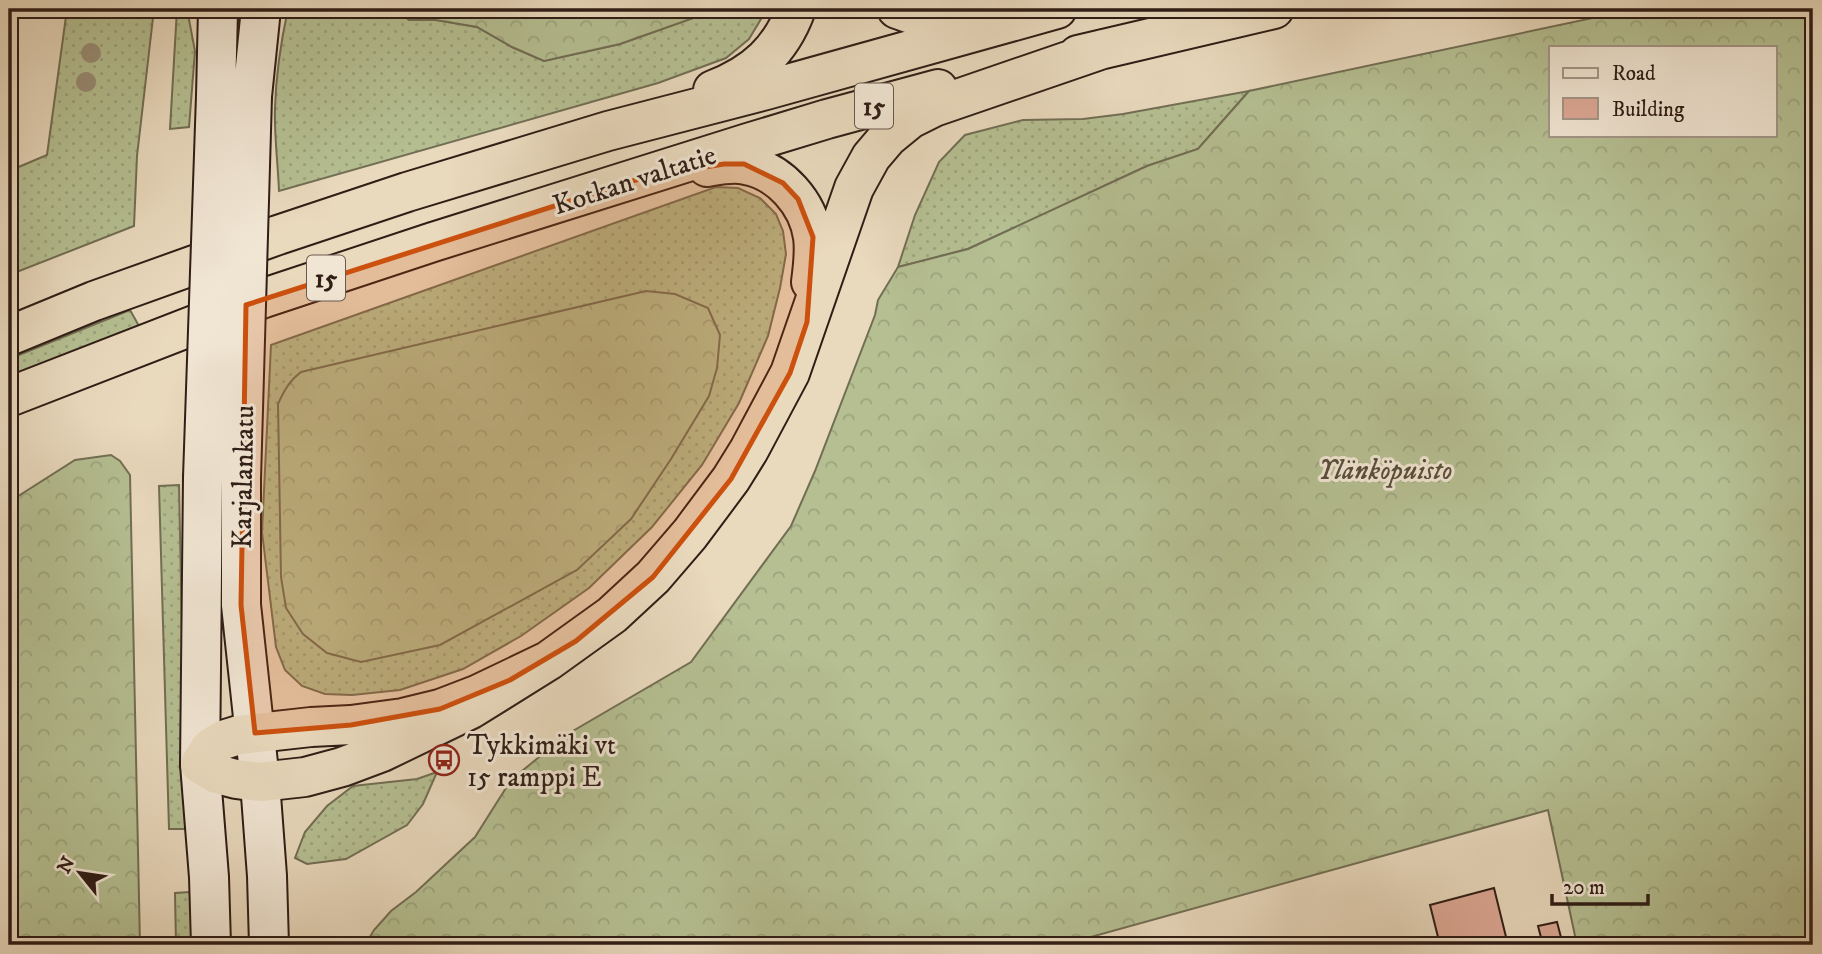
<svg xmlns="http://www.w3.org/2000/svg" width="1822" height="954" font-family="'IM FELL DW Pica',serif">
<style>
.grass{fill:url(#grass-dots);stroke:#726e54;stroke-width:2}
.forest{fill:url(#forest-crowns);stroke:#726e54;stroke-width:2;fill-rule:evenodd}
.building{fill:#dda895;stroke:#2f1d16;stroke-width:2}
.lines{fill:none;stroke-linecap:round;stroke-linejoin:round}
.secondary-casing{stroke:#2f1d16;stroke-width:42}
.trunk-casing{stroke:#2f1d16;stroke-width:42}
.secondary{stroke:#f1e6d4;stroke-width:38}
.trunk{stroke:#e9d9bd;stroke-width:38}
.secondary-bridge-casing{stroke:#2f1d16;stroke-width:42;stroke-linecap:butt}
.secondary-bridge{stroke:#f1e6d4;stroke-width:38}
.tree{fill:#998d76}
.marked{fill:#cc500e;fill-opacity:0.2;stroke:#cc500e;stroke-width:5;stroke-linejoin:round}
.labels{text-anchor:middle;stroke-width:6;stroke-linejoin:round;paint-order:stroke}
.shield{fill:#f1e6d4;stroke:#69594f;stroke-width:2}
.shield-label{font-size:26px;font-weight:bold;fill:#2f1d16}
.street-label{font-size:28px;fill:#2f1d16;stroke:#f1e6d4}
.park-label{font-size:28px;font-style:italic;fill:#574e3b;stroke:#f1e6d4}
.poi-label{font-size:28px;fill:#2f1d16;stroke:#f1e6d4;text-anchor:start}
</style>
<defs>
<pattern id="grass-dots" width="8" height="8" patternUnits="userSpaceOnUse" patternTransform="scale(1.75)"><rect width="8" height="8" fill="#b5bf92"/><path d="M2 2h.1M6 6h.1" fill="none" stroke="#9ca47d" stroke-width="1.8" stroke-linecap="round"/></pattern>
<pattern id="forest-crowns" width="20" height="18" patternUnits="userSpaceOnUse" patternTransform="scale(1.75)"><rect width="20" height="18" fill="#b5bf92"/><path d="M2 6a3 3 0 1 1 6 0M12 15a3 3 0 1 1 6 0" fill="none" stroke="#9ca47d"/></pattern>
</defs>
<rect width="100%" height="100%" fill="#e9d9bd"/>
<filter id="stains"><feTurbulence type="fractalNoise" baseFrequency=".00286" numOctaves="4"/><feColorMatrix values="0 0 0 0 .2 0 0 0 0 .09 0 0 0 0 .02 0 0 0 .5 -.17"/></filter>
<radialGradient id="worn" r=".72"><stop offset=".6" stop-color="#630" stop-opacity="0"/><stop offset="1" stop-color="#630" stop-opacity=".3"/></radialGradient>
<path class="grass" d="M67,9h87l-17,147 -3,70 -125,49v-104l38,-16z
M177,9h10l8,42 -6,76 -19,2z
M288,9h109l12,11h27l41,7 35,20 32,14 76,-17 79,-28 7,-7h61l-18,30 -23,19 -68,25 -379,108c-1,-27 -5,-56 -4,-83 1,-34 6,-67 13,-99z
M1249,91l-51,58 -51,17 -179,83 -70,18 17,-52 24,-53 26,-27 58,-15 60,-1 40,-5z
M716,187l22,1 22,10 16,16 7,17 3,23 -6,34 -12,48 -29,67 -37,62 -50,62 -63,61 -68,48 -58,33 -63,21 -48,5 -27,-1 -23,-8 -17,-16 -9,-23 -14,-115 9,-187z
M130,310l9,16 -130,51v-18z
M179,485l7,344h-17l-10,-343z
M437,772l-14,32 -16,21 -61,34 -39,5 -12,-6 10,-26 22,-26 26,-20 64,-7z
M190,892l3,53h-17l-1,-52z"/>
<path class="forest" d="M397,9h309l-7,7 -79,28 -76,17 -32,-14 -35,-20 -41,-7h-27z
M1635,9h178v936h-236l-29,-135 -486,135h-697l9,-15 17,-19 25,-19 59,-55 36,-57 55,-45 125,-73 100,-136 24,-55 60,-156 3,-15 20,-33 70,-18 179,-83 51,-17 51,-58zM1551,47h224v88h-224z
M646,291l29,3 33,14 12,27 -3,33 -8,28 -38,63 -40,60 -54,51 -137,75 -79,17 -34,-9 -24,-19 -17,-26 -5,-31 -3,-173c6,-13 11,-23 23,-32z
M111,455l9,6 10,14 10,470h-131v-443l66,-42z"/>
<path class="building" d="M1494,888l14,57h-68l-10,-40z
M1557,922l6,23h-20l-5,-19z"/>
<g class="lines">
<g class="secondary-casing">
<path id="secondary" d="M216,96l2,-87
M252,96l9,-87
M203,478l-3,286 9,113 2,68
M241,479v126l19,177 7,94 2,69"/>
</g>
<g class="trunk-casing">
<path id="trunk" d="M897,9c26,11 53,12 80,9
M1078,55l196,-46
M713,90c42,-16 68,-40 83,-81
M707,167c12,-2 26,-5 39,-2 34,6 62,38 67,72 2,15 0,30 -2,45
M9,336l85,-35 184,-66 129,-43 201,-61 158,-41 291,-81
M9,397l255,-99 169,-56 315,-99 79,-24 111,-30
M548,661l-69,33 -39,15 -37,9 -52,7 -40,2 -72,8 -16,5 -13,8 -10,16 17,10 19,5 24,3 45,-5 37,-10 40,-15 89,-43 77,-48 64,-46 41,-38 37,-43 41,-55 18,-29 41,-77 64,-185 17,-31 17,-20 22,-18 24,-12 169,-58"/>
</g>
<use href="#secondary" class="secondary"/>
<use href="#trunk" class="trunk"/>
<g class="secondary-bridge-casing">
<path id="secondary-bridge" d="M203,478l13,-382
M241,479l11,-383"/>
</g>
<use href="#secondary-bridge" class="secondary-bridge"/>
</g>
<g class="tree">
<circle cx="91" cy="53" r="10"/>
<circle cx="86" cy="82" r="10"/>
</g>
<path class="marked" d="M724,164h20l39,19 15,16 15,38 -6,85 -17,51 -59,106 -78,98 -77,64 -66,39 -70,29 -89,16 -96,8 -14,-128 5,-300 402,-129z"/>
<defs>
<g id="bus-ring" transform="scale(1.575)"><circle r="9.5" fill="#f1e6d4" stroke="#8f2418" stroke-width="1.5"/><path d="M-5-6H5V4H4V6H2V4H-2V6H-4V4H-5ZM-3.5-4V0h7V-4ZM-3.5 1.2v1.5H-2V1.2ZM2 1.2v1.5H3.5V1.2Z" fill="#8f2418"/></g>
</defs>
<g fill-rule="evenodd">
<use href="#bus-ring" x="444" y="760"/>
</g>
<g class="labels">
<g class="shield">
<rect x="855" y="83.5" width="38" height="45" rx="5"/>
<rect x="307" y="255.5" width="38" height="45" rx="5"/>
</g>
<g class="shield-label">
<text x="874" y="115">15</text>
<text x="326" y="287">15</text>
</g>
<g class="street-label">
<text transform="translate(634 179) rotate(-18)" y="10">Kotkan valtatie</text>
<text transform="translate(242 477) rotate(-89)" y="10">Karjalankatu</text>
</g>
<g class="park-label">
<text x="1385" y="479">Ylänköpuisto</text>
</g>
<g class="poi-label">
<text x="467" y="754">Tykkimäki vt<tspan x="467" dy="32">15 ramppi E</tspan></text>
</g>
</g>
<rect width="1822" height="954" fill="none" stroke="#e9d9bd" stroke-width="35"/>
<rect x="10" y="10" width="1801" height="933" fill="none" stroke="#2f1d16" stroke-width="3.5"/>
<rect x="18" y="18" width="1787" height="919" fill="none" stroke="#2f1d16" stroke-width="2"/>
<rect x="1549" y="46" width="228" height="91" fill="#f1e6d4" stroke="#a39688" stroke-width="2"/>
<rect x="1563" y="68" width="35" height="10" fill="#f1e6d4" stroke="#a39688" stroke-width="2"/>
<text x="1612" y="80" font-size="21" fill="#2f1d16">Road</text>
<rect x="1563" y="98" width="35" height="21" fill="#dda895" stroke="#a39688" stroke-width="2"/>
<text x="1612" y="116" font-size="21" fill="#2f1d16">Building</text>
<g transform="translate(80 873) rotate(300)" stroke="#f1e6d4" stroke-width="5" paint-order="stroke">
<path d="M0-5L12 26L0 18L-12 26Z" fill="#2f1d16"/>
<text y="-10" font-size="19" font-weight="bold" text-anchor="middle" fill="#2f1d16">N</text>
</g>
<path d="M1552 894v10h96v-10" fill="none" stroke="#2f1d16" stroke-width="3.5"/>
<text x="1563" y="894" font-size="21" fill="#2f1d16" stroke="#f1e6d4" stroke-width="5" paint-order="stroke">20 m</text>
<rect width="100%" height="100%" filter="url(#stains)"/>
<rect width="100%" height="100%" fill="url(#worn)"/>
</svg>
